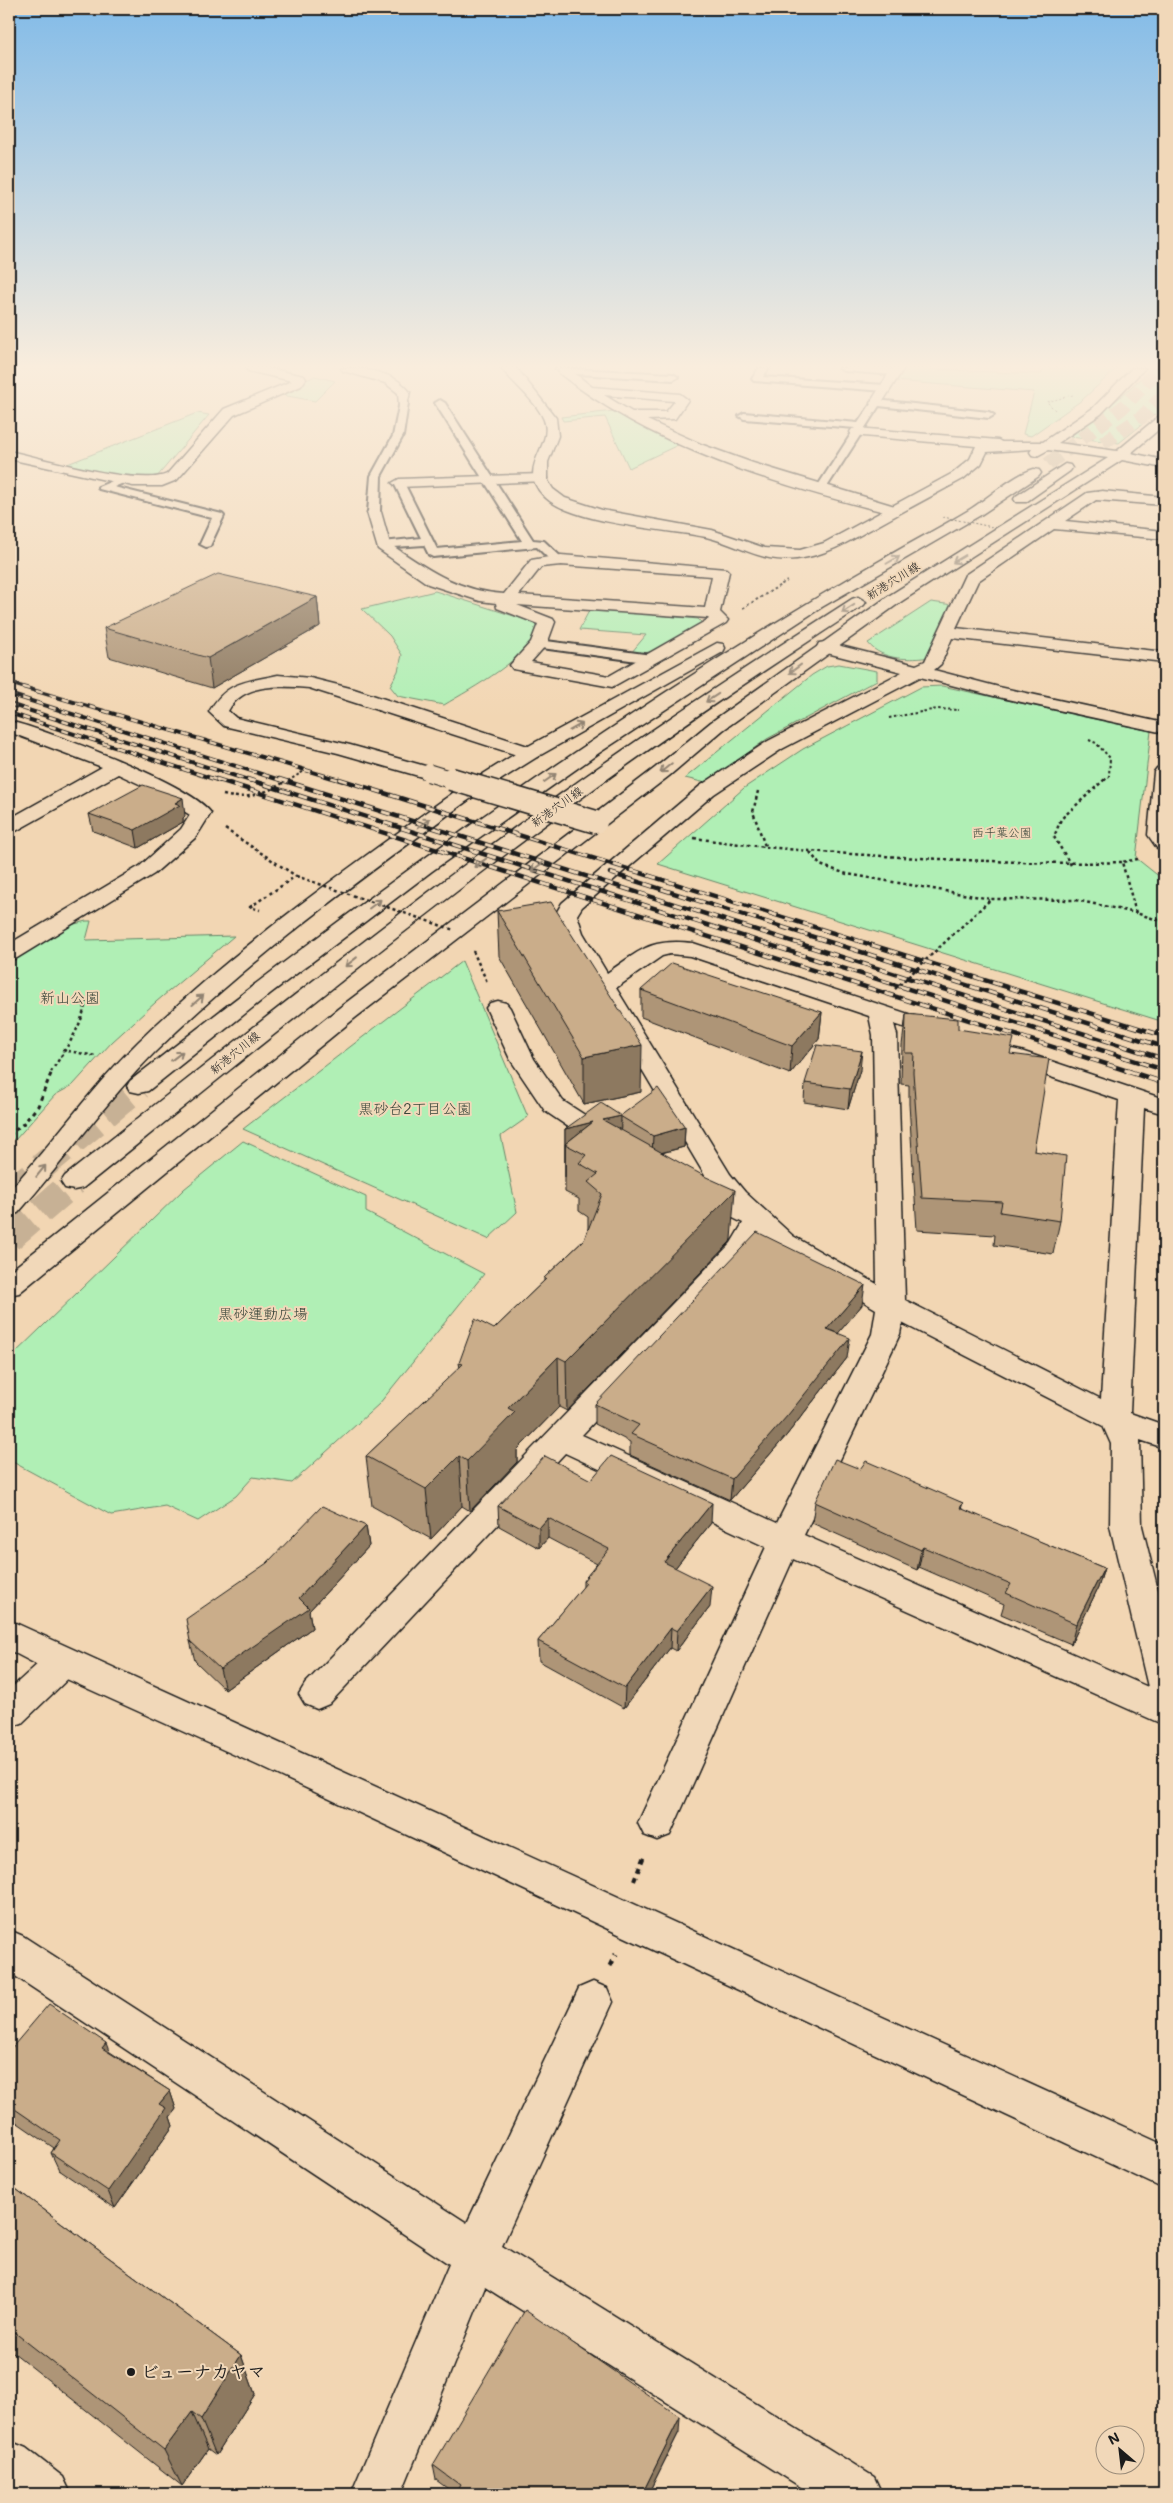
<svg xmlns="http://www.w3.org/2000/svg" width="1173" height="2503" font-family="Mali,'Klee One',sans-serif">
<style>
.green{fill:#b0efb5;stroke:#668668}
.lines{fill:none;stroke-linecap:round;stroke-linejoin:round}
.tertiary-tunnel-far1{stroke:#c7b195;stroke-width:14;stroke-dasharray:14 7;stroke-linecap:butt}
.tertiary-tunnel{stroke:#c7b195;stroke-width:28;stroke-dasharray:28 14;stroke-linecap:butt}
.service-casing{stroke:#1c1c1c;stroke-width:4}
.minor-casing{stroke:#1c1c1c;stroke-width:3}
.tertiary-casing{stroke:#1c1c1c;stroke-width:3}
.path-far5{stroke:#1c1c1c;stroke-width:1;stroke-dasharray:2 2;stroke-linecap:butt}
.path-far4{stroke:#1c1c1c;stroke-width:2;stroke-dasharray:2.5 2.5;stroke-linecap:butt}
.path-far3{stroke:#1c1c1c;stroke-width:2.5;stroke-dasharray:3 3;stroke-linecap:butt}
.path-far2{stroke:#1c1c1c;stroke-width:3;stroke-dasharray:4 4;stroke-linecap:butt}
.path-far1{stroke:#1c1c1c;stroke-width:4;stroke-dasharray:5 5;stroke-linecap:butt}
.path{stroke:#1c1c1c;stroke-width:5;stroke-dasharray:6 6;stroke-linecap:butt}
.service{fill:#f1d8b9;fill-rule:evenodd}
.minor{fill:#f1d8b9;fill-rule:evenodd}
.tertiary{fill:#f1d8b9;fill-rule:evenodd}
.rail-far2-casing{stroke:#1c1c1c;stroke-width:4}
.rail-far1-casing{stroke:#1c1c1c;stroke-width:4.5}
.rail-casing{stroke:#1c1c1c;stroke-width:5.5}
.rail-far2{stroke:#f1d8b9;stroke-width:2.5;stroke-dasharray:7;stroke-linecap:butt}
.rail-far1{stroke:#f1d8b9;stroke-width:3;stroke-dasharray:9;stroke-linecap:butt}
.rail{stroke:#f1d8b9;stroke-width:4;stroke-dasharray:11;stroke-linecap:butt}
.minor-bridge-far1-casing{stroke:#1c1c1c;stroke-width:19;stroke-linecap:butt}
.minor-bridge-casing{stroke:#1c1c1c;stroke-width:25;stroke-linecap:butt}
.path-bridge-far1{stroke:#1c1c1c;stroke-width:1;stroke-dasharray:2 2;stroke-linecap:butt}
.path-bridge{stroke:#1c1c1c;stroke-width:2.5;stroke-dasharray:3 3;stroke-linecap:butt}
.minor-bridge-far1{stroke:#f1d8b9;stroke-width:17}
.minor-bridge{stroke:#f1d8b9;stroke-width:22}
.wall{fill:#ae9577;stroke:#1c1c1c}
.shaded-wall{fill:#8d7961;stroke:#1c1c1c}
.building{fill:#caad8a;stroke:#1c1c1c}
.oneway{stroke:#918372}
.poi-dot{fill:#1c1c1c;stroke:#f1d8b9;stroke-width:2}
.labels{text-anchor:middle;stroke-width:4;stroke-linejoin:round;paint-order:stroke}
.far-street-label{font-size:12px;fill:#1c1c1c;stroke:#f1d8b9}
.far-park-label{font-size:12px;fill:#3a463b;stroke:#f1d8b9}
.park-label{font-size:15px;fill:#3a463b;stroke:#f1d8b9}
.near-poi-label{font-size:18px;font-weight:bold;fill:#1c1c1c;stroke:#f1d8b9;text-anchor:start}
</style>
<rect width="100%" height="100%" fill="#f2d6b3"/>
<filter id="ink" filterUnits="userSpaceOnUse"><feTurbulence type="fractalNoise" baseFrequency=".02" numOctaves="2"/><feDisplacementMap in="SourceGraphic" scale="10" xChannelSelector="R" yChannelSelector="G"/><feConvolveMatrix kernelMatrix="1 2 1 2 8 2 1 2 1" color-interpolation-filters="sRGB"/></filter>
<g filter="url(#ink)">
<path class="green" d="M903,368l138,6 3,-6h73l-35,32 -51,36 -8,-2 11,-42 -140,-11z
M1152,368h12v39l-45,36 -49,-6 49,-39z
M315,376l20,5 -20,20 -39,-7z
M614,411l66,33 -51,24 -24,-51 -42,4 -2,-4z
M197,413l12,2 -53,63 -16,3 -75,-16z
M435,591l104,33c-8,34 -67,64 -95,81l-46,-9 -8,-10 8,-15 4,-16 -12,-19 -28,-27z
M931,602l22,3 -22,52c-20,3 -49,4 -63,-14z
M590,609l108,10 5,5c-21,12 -47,33 -72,29l15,-18 -67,-5z
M839,664l38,7v9l-110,59 -61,44 -21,-5 127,-103 15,-9z
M942,686l209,45 -15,127 20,16 8,4v144l-506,-158 86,-76 59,-39 118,-62z
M86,921h5l-5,19 148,-4 -78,66 -44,40 -39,43 -18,10 -40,45 -6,-3v-174l62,-38z
M462,961l66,156 -27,19 16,76 -29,27 -245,-110z
M243,1141l123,56v15l118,62 -105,130 -87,79 -39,-6 -17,19 -38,25 -33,-15 -54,9 -102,-55v-101l175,-170z"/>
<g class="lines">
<path class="tertiary-tunnel-far1" d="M1103,443l39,-26 22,-22
M1048,464l74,-56 38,-40"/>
<path class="tertiary-tunnel" d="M9,1194l130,-108
M9,1238l65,-56"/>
<g class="service-casing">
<path id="service" d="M555,368l118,6 5,3 -5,3 -110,-7z
M759,368h10l-6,9 122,8 5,3 -5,3 -131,-10 -2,-2z
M839,368c14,0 51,-4 61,4l-5,3 -51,-4z
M440,400l5,3 88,137 11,1 17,16v6h-8l-16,-16 -104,10 -4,-2 -5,-10 -45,3v-4l4,-2 38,-4 -27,-55 5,-3 5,3 33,66 85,-8 -87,-138z
M876,400l113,12 5,3 -5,3 -110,-12 -54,84 -5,3 -5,-3 40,-62 -111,-9 -5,-3 5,-3 114,10 15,-22z
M400,401l8,2 -5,33 -22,40 -1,36 -6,3 -6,-3 3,-36 22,-40z
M122,477l4,1v4l-12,5 108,27 2,2 -14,30 -4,1 -6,-3 12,-26 -113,-29 -1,-2z
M539,640l113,15 7,4 -7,4 -118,-16 -1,-3z"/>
</g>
<g class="minor-casing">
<path id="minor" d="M246,368h21l37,8 2,3 -5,7 -67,29 -57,65 -15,6h-29l-124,-27v-8c33,7 131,36 158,23l57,-65 68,-28 -44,-10z
M341,368c24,0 54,4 69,24l-3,14h-8l-1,-13 -13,-10 -42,-12z
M558,368h10l24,19 88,7 8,6 -13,19 -28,1 56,25 50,18 145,44 2,3 -7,4c-115,-28 -241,-67 -334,-141zM604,395l69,6h2l-9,11h-34z
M892,368h12l-24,38h-8l-2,-3z
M857,428l141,12 7,4 -7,4 -146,-13 -2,-3 2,-3z
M541,474l5,1 2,3 -2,3 -147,6 -7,-4 7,-4z
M1102,491l62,6v8l-68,-5 -31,21 99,10v8l-110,-10 -76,52 -22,47 208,24v10l-212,-24 -11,26 -7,6 65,17 165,36v10l-166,-36 -78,-20 -138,72 -68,45 -132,113 -5,8 6,18 24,40c34,-23 43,-35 86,-30l255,84 4,5 -4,5 -8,2 -46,-15 3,11 8,265 196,99 18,-299 -116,-39 -3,-5 3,-5 9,-2 9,2 143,48v15l-20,-6 -14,305 34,12v23l-24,-8 2,86 22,88v111l-371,-166 -123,276 -13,5 -13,-5 -6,-12 128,-276 -201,-94 -236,251 -12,5 -12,-5 -6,-10 6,-10 426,-441 12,-20 -10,-5 -4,-6 2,-4 -24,-29 -146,-246 -6,-18 7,-12 138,-117 68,-45 134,-69 -83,-21 -2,-4 2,-4 6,-1 91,23 9,-4 40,-86 122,-82zM670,954l20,2 179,60 4,19 4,249 -84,-48 -48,-44 -15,-18 -114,-186 46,-32zM762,1237l11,11 103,61 -4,25 -95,189 -195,-88 170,-181zM902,1323l201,103 8,18 -1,82 38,161 -344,-152 96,-201z
M374,508l7,4 9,32c37,25 67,47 114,50l27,-34 30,-5 165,14 3,3 -9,40 8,8 -2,3 -114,64 -99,-18 -3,-4 21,-23 7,-18 -41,-16 -1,-5 -16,-2 -52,-17 -50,-35 -11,-37zM561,565l151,11 -7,32 -186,-13 22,-28zM517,605l191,13 1,1 -100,57 -78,-14 16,-18 8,-22 -2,-3z
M278,675l32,3 44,11 183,60 2,4 -2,4h-14l-214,-69c-27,-2 -66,-6 -81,23l8,7 114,27 86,24 3,4 -3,4 -7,2 -91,-26 -114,-27 -15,-14c17,-31 37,-30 69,-37z
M9,721c38,9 182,63 202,92l-15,24 -42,37 -137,84 -8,2v-16l131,-78 41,-37 9,-14 -40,-26 -32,-15 -102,57 -7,2v-14l93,-52 -93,-35z
M460,791l7,2 3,4 -3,4c-108,79 -216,157 -312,251 -50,50 -90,108 -137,161l-9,2v-24c44,-49 82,-103 129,-149 96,-93 206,-171 315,-249z
M498,1001l8,2 4,5 24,51 29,42 53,34 4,6 -4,6 -9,2 -9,-2 -53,-36 -35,-52 -24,-51 4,-5z
M63,1648l12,4 5,10 -5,10 -53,51 -13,4v-37l42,-38z
M9,1930l14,6 444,287 112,-235 14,-6 14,6 6,14 -111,244 372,231 8,17h-70l-327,-207 -84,207h-50l98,-230 -440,-292z
M9,2441l17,7 37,29 8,17h-62z"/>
</g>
<g class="tertiary-casing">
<path id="tertiary" d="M501,368h14l3,2 38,48 2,18 -10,26v19l5,8 12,9 37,12 110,20 53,18 35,2 24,-7 129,-70 17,-14 6,-13 20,-4h47l50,-34 39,-40h13l-44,46 -43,29 59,8 42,-35 5,-1v10l-33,28 33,7v8l-42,-8 -220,141 -179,129 -54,46 -314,242 -336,275 -10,2v-23l330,-264 316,-240 56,-46 179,-127 218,-137 -60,-8 -11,6 -5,-1 -2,-3 2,-3 -45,3 -6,12 -18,15c-29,16 -58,31 -86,47 -23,12 -44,26 -69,31 -44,10 -64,-11 -102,-20 -40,-8 -137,-13 -163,-42 -27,-29 11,-48 1,-75 -7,-18 -31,-37 -43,-52z
M1065,464l5,1 2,3 -2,3 -44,31h-10l-2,-3 2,-3z
M1034,469l5,1 2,3 -2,3 -60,40 -157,91 -223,146 -167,118 -161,122 -123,98 -9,2 -9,-2 -3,-5 3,-5c241,-189 488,-370 753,-522 29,-17 58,-32 86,-49 19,-12 44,-35 65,-41z
M858,597l8,5 -2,3c-103,67 -205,135 -303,208 -163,120 -320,248 -478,375l-9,2 -9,-2 -4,-6 4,-6c159,-126 318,-252 482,-372 99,-72 202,-139 305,-205z
M717,643l6,1 2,4 -2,4 -186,105 -70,44h-14l-3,-4 3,-4 70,-44z
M1164,766v84l-7,-2 -9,-13 6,-63 3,-4z
M9,1620l1155,525v44l-907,-424 -206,-93 -42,-22z"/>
</g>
<path class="path-far5" d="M1055,410l-8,-8 26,-7"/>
<path class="path-far4" d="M743,608l44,-27
M889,718l48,-9 22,1
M1089,740l7,3 14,15 -1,18 -5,5
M288,781l21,-13"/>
<path class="path-far3" d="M758,791l-5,21 12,34
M223,795c26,6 45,-3 67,-16
M225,829l71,47 -46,31 10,3
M694,838c89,13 179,18 269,22 53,2 106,4 159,2
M810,852l10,13 27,9 144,25
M1138,859l-16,3 14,51 28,9
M1071,865l-17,-28 7,-18 44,-40
M473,951l14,31
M895,989l96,-90 85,1 60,13
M62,1050l34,6
M51,1072c14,-23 32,-45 35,-73"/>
<path class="path-far2" d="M9,1135l14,-11 15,-18 14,-35"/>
<path class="path-far1" d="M634,1881l10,-25"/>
<path class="path" d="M610,1966l6,-12"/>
<use href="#service" class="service"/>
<use href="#minor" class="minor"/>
<use href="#tertiary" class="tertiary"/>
<g class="rail-far2-casing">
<path id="rail-far2" d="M9,683l334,98
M9,694l274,87
M9,704l242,77
M9,713l211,68"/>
</g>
<g class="rail-far1-casing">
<path id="rail-far1" d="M216,779l915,293
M247,779l917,291
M279,779l885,280
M339,779l825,257
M610,873l554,174"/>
</g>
<g class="rail-casing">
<path id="rail" d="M1127,1071l37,12"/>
</g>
<use href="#rail-far2" class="rail-far2"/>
<use href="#rail-far1" class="rail-far1"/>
<use href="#rail" class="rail"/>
<g class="minor-bridge-far1-casing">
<path id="minor-bridge-far1" d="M429,773l26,8"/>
</g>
<g class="minor-bridge-casing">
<path id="minor-bridge" d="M451,779l145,43"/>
</g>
<path class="path-bridge-far1" d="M943,517l54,11"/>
<path class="path-bridge" d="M296,876l158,54"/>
<use href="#minor-bridge-far1" class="minor-bridge-far1"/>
<use href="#minor-bridge" class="minor-bridge"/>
</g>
<path class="wall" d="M317,597l3,29 -108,62 -103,-31 -5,-29z
M89,814l96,2 -2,2v4l-45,26 -45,-17z
M497,911l144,181 -57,12 -85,-148z
M641,990l181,22 -3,27 -29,35 -149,-57z
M906,1014l52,15 52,25 24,97 26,70 -7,33 -59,-9 1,-10 -78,-5 -8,-126v-19l-8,-1 1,-39z
M860,1070l-12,39 -44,-7 1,-19z
M621,1116l64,11 -1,20 -22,6 69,86 -1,3 -163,169 -8,-4 -42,43v12l-47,49 -8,-5 -31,33 -59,-33 -6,-50 94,-88 -1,-5 35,-34 50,-48v-3l40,-38 4,-12v-11l-9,-6v-12l-14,-7v-63z
M862,1305l-24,28 9,25 -61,78 -56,64 -100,-45v-13l-35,-18v-20z
M860,1469l103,34 -2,6 143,59 -6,20 -27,56 -70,-30 3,-10 -85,-37 -2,3 -105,-47 3,-21z
M591,1480l120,43 -36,45 35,39 -34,44 -6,-3 -46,60 -85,-47 -1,-20 45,-54v-6l14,-17 -49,-26 -9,10 -40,-22 -1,-20z
M366,1526l3,20 -60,65 3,17 -87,62 -30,-29 -5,-20z
M9,2051l101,1 60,39 6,18 -6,8 3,9 -58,82 -56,-38 -8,-17 3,-5 -45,-31z
M9,2184l232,171 14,39 -39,61 -8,-6 -26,37 -173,-137z
M679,2432l-31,62h-193l-19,-14 -3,-15z"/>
<path class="shaded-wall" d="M317,597l3,29 -108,62 -4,-30z
M183,798l2,18 -2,2v4l-45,26 -3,-18z
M822,1012l-3,27 -29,35 2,-28z
M642,1045l-1,47 -57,12v-47z
M862,1051l-2,19 -12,39 2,-20z
M621,1116l-1,47 -17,-43z
M593,1122l-28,22v33v-48z
M685,1127l-1,20 -32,8 1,-19z
M735,1190l-4,49 -1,3 -163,169 -1,-50z
M865,1285l-3,20 -37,44 2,-20z
M850,1338l-3,20 -61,78 -56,64 2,-21z
M558,1357l1,50 -42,43v12l-47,49 -3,-50 41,-53z
M459,1456l3,50 -31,33 -5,-50z
M712,1503l-1,20 -48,60 1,-21z
M548,1518v20l-9,10v-20z
M366,1526l3,20 -60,65 3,17 -87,62 -5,-21 79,-71z
M923,1547l-4,20 -2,3 4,-20z
M1104,1568l-6,20 -27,56 5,-20z
M712,1586l-2,21 -34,44 1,-20z
M671,1628l-1,20 -46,60 1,-20z
M106,2043l7,19 -11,-14z
M170,2091l6,18 -6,8 3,9 -58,82 -7,-17 51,-87z
M241,2355l14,39 -39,61 -15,-36z
M192,2412l16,37 -26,37 -18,-36z
M680,2417l-1,15 -31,62h-6z"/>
<path class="building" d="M218,574l99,23 -109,61 -104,-30z
M143,785l40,13 -8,5 5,2 -45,25 -46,-16z
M551,902l91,143 -58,12 -87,-146z
M672,963l150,49 -30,34 -151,-56z
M906,1014l52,5v10l56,9 -4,16 39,5 -15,92 32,5 -6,65 -60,-9 2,-10 -80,-4 -9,-126 1,-19h-9z
M817,1045l45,6 -12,38 -45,-6z
M658,1088l27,39 -32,9 -33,-20z
M601,1103l20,13 -18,4 101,56 31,14 -2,3 -167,168 -8,-4 -50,51 7,4 -48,49 -8,-5 -33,33 -60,-33 97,-92 -4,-1 16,-44 19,10 52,-50 -2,-1 40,-38 18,-46 -14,-12 10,-8 -19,-11 7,-8 -21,-11 28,-22 -28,7z
M757,1232l108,53 -38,44 23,9 -62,77 -56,64 -101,-45 8,-9 -44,-21z
M545,1456l46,24 20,-24 101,47 -48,59 48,24 -35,45 -6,-3 -46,60 -87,-47 48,-58 -3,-2 26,-32 -61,-31 -9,10 -41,-22z
M835,1459l25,10 6,-8 97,42 -3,5 144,60 -28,56 -70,-31 5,-9 -88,-37 -2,3 -106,-48z
M322,1506l44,20 -67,72 10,10 -89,61 -30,-28 -4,-22 81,-56z
M49,2004l57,39 -4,5 68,43 -11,13 7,4 -58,83 -57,-38 9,-13 -51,-35v-54z
M9,2184l232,171 -40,64 -9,-7 -28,38 -155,-122z
M525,2310l155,107 -38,77h-187l5,-9 -27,-20z"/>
<defs><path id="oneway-shaft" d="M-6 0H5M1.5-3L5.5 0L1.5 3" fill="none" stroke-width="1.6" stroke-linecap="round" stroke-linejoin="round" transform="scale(1.25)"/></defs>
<g class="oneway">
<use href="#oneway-shaft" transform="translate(959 559) rotate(149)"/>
<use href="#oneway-shaft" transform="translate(893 560) rotate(-30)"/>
<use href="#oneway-shaft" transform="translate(848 609) rotate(147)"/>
<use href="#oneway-shaft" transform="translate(795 669) rotate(144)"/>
<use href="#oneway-shaft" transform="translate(712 698) rotate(147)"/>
<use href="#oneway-shaft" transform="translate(576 727) rotate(-29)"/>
<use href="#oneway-shaft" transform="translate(666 768) rotate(141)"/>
<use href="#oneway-shaft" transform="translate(550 778) rotate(-35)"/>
<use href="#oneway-shaft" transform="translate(424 823) rotate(-36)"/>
<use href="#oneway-shaft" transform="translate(480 863) rotate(144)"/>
<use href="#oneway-shaft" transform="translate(537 867) rotate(143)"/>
<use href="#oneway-shaft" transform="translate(375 904) rotate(-37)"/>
<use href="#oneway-shaft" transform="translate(351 962) rotate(142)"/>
<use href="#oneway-shaft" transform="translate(198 1000) rotate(-42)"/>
<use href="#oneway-shaft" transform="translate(177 1056) rotate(-38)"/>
<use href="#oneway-shaft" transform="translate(41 1171) rotate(-51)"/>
</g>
</g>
<linearGradient id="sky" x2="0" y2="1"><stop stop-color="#82bbe8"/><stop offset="0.51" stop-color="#f9eddd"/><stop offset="1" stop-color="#f9eddd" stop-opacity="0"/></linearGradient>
<rect width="1173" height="718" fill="url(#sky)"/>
<circle class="poi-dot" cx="131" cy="2372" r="5"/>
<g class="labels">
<g class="far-street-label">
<text transform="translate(893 581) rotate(-32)" y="4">新港穴川線</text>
<text transform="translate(557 807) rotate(-36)" y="4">新港穴川線</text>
<text transform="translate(235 1053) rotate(-39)" y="4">新港穴川線</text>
</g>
<g class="far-park-label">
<text x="1002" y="837">西千葉公園</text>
</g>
<g class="park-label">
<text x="70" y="1003">新山公園</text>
<text x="415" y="1114">黒砂台2丁目公園</text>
<text x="263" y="1319">黒砂運動広場</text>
</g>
<g class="near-poi-label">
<text x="141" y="2378">ビューナカヤマ</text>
</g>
</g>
<rect width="1173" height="2503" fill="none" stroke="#f1d8b9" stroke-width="30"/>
<rect x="15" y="15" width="1143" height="2473" fill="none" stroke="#1c1c1c" stroke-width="2" filter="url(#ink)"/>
<g transform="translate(1120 2450) rotate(332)"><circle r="24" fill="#f1d8b9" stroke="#9c8d7a"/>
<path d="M0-4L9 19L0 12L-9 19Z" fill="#1c1c1c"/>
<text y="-8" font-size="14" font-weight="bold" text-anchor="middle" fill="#1c1c1c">N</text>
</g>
</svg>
